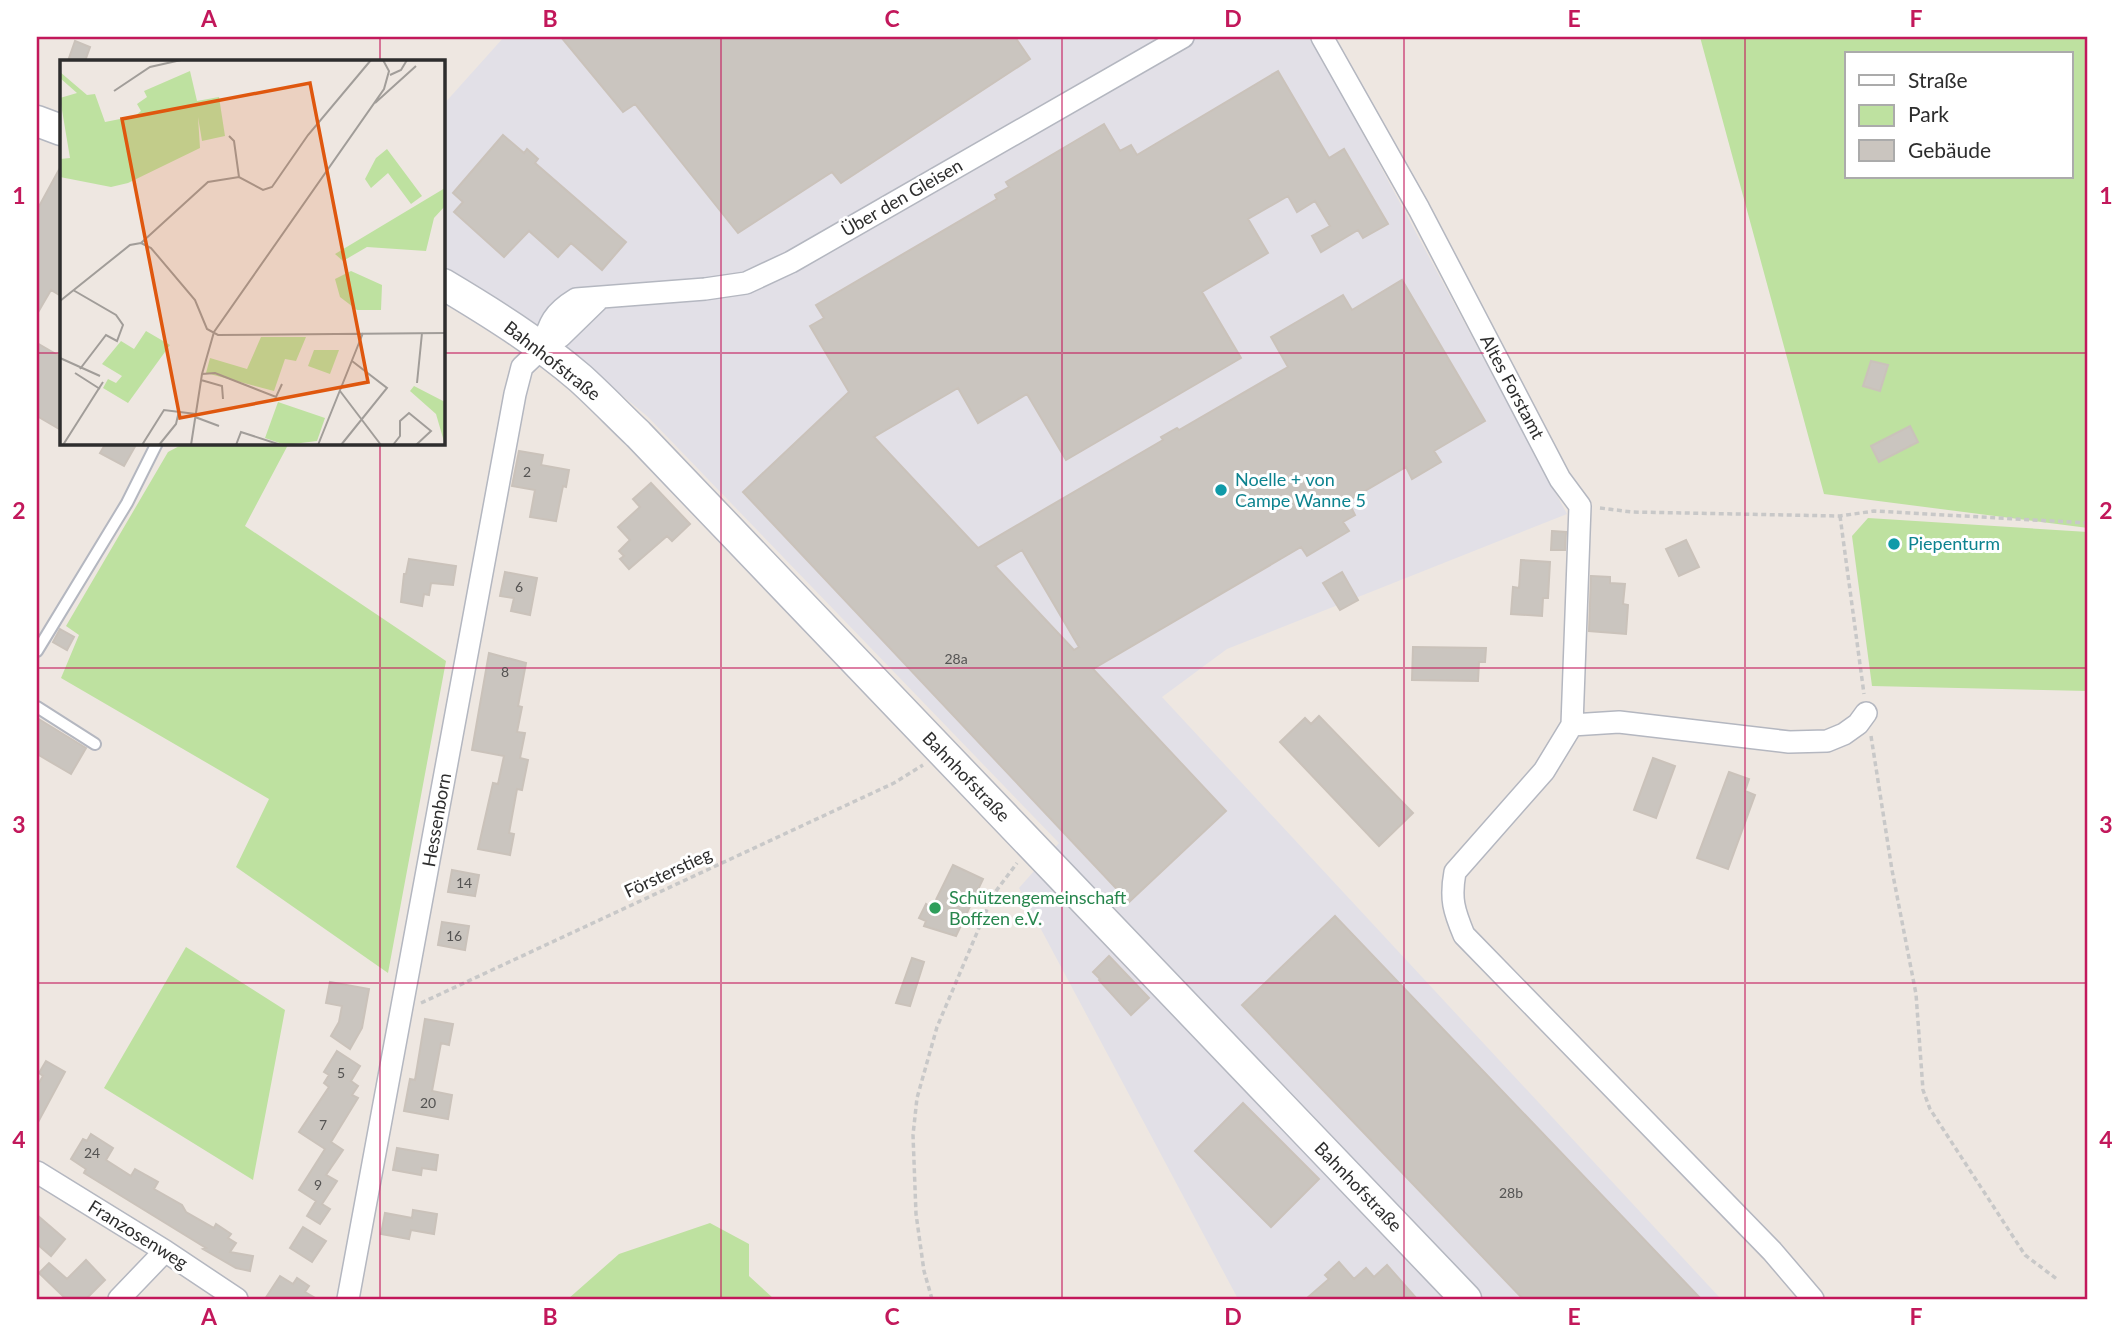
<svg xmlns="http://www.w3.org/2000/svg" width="2125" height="1336" font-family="Lato,sans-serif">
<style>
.industrial{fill:#e2e0e7}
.green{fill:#bee1a0;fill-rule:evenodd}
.building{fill:#cac5bf;stroke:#cac2ba;stroke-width:2;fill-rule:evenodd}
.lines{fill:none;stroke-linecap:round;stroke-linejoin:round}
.lane-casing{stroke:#b4b7c0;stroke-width:14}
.street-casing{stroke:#b4b7c0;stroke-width:24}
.secondary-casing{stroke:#b4b7c0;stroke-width:33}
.path{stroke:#c8c8c8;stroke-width:3.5;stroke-dasharray:5 3.5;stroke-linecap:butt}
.lane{stroke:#fff;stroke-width:10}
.street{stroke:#fff;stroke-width:21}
.secondary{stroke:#fff;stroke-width:30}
.grid{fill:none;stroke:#c2185b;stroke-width:2;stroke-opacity:0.55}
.culture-dot{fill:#0f9aa8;stroke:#fff;stroke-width:2.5}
.leisure-dot{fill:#2e9e5b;stroke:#fff;stroke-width:2.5}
.labels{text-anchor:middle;stroke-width:6;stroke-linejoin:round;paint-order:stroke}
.number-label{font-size:14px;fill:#545352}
.street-label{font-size:18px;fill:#2d2d2d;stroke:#fff}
.culture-label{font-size:18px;fill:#0d838f;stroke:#fff;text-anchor:start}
.leisure-label{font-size:18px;fill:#27864d;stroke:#fff;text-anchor:start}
.inset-road{fill:none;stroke:#a19d99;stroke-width:2}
.view{fill:#df570e;fill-opacity:0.15;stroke:#df570e;stroke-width:3.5}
.inset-edge{fill:none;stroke:#2d2d2d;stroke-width:3.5}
.neatline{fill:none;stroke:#c2185b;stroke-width:2.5}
.grid-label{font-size:23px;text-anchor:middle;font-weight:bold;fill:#c2185b}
</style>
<rect width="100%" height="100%" fill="#eee7e1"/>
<path class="industrial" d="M504,37h807l256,477 -340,135 -65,48 559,602h-483l-219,-411 40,-45 -411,-426 -110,-92 -95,-57v-163z"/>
<path class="green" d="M1700,37h388v491l-264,-34zM1847,54h224v123h-224z
M185,443h104l-44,83 201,135 -58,312 -152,-106 33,-68 -208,-121 18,-43 -13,-9 102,-174z
M1868,518l220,14v159l-216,-5 -20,-150z
M186,947l99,63 -32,170 -149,-92z
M710,1223l39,21v32l25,23h-206l51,-45z"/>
<path class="building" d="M561,37h454l15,22 -189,124 -9,-11 -94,61 -103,-129 -12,8z
M75,41l15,6 -5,14h-17z
M1278,71l51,87 15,-9 44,75 -25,14 -5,-8 -37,22 -9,-16 18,-10 -15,-25 -18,11 -9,-16 -40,23 20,34 -66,39 39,66 -175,102 -39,-66 -49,29 -20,-35 -84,49 104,111 185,-108 -2,-3 16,-9 2,2 109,-63 -17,-30 72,-42 9,15 50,-30 83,141 -51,30 7,11 -29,17 -6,-12 -58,34 7,14 -12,7 6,9 -42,25 -6,-9 -208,122 133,142 -97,91 -386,-410 106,-100 -39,-66 14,-8 -8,-13 181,-106 -2,-4 14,-8 -3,-5 98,-58 16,27 11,-6 6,10zM1022,550l57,97 -5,3 -79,-84z
M503,135l21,18 3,-4 11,10 -3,4 91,79 -24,28 -31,-27 -13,14 -29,-26 -25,26 -50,-45 9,-10 -10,-9z
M61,166v130l-10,-6 -14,24v-104z
M37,343l24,14v73l-24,-14z
M1871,361l17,4 -8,26 -17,-5z
M1910,426l8,16 -39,20 -8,-16z
M106,443h31l-13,23 -24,-13z
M519,451l24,4 -2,10 28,5 -3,17 -3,-1 -7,35 -26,-4 5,-27 -23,-4z
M651,483l39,41 -18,17 -5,-5 -38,33 -9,-10 4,-3 -5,-5 11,-11 -12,-13 22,-20 -7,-8z
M1552,531l14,1 -1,18h-14z
M1686,540l13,27 -20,9 -13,-27z
M409,559l47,7 -3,19 -22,-2 -2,12 -5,-1 -2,12 -21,-4 3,-28h2z
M1521,560l29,2 -2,36h-5l-1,18 -31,-2 2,-27 6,1z
M505,572l32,6 -7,37 -19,-4 3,-13 -14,-2z
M1342,572l16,28 -18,10 -17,-27z
M1591,576l19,1v6l15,1 -2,20 5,1 -2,29 -37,-3z
M60,629l14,8 -7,13 -14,-8z
M1413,647l73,1 -1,14h-6l-1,19 -66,-1z
M489,653l37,10 -8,43 4,1 -5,25 8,1 -5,25 8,2 -6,30 -5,-1 -8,44 5,1 -4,21 -32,-6 15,-66 5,1 6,-28 -32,-6z
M1319,716l94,97 -34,33 -99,-104 25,-24 6,6z
M37,718l49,30 -15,26 -34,-20z
M1653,758l22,8 -19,52 -22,-8z
M1729,772l20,7 -4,12 10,4 -27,74 -31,-11z
M953,865l30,14 -27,57 -32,-10 2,-5 -7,-3 7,-14 6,4z
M452,870l27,5 -4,21 -27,-4z
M1335,916l366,383h-178l-203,-212 -78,-82z
M442,922l27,4 -4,24 -27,-5z
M1109,956l40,42 -18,17 -32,-35 1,-1 -7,-7z
M912,958l12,4 -14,44 -14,-3z
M330,982l39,7 -7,39 -12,21 -19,-13 8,-14 3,-16 -16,-3z
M425,1019l28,5 -4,21 -8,-2 -9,48 20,4 -4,24 -44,-8 6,-32 5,1z
M337,1051l23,15 -9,15 7,5 -6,9 6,3 -27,44 12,8 -17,25 11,6 -15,23 8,5 -10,15 -13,-8 9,-15 -17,-11 26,-41 -26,-17 30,-45 -5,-4 5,-8 -5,-3z
M46,1061l19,11 -28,52v-38l6,-10 -4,-3z
M1243,1103l76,76 -48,48 -76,-76z
M91,1134l22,14 -7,12 25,16 4,-7 23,13 -4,7 28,16 4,7 28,16 2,-4 15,10 -3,4 8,5 -6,9 23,4 -3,15 -14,-3 -33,-19 3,-1 -122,-75 2,-4 -15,-10 12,-20 4,2z
M397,1148l41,7 -2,15 -14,-2 -1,7 -28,-5z
M413,1210l24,4 -3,20 -23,-4 -2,9 -28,-5 4,-21 27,5z
M37,1215l28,24 -14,17 -14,-12z
M303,1227l23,14 -14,21 -22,-14z
M86,1260l19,20 -19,19h-20l-27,-26 10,-10 18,16z
M1339,1262l15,17 12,-11 8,9 13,-12 30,34h-111l23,-20 -4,-4z
M280,1276l13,8 4,-6 12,8 -4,6 12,7h-52z"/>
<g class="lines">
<g class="lane-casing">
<path id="lane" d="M37,651l90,-148 30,-60
M37,707l58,37"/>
</g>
<g class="street-casing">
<path id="street" d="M1322,37l97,172 141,270 20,27 -8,219 -28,46 -89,101c-5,27 -1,39 9,63l308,316 41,48
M542,348c7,-25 11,-35 34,-49l129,-10 41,-6 45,-21 392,-225
M1572,725l47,-3 170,20 38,-1 17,-7 14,-10 8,-11
M37,1172l128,79 72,48
M119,1299l46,-48
M348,1299l167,-905 7,-27 20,-19 19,-12 39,-38"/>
</g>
<g class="secondary-casing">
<path id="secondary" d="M37,121l24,9
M443,284c47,28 95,58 137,94 20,18 39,38 58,56l828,865"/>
</g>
<path class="path" d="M1600,508l32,4 208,4 34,-5 214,12
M1840,516l24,178
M1871,736l21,134 24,124 7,96 7,19 95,146 33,25
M421,1003l473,-220 29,-18
M932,1299l-8,-28 -8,-57 -3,-79 4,-37 20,-71 56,-132 24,-32"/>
<use href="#lane" class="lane"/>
<use href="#street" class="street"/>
<use href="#secondary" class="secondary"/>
</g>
<path class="grid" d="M380,37v24M721,37v1262M1062,37v1262M1404,37v1262M1745,37v1262M37,353h24M443,353h1645M380,443v856M37,668h2051M37,983h2051"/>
<g class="culture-dot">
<circle cx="1221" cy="490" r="7"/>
<circle cx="1894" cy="544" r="7"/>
</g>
<circle class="leisure-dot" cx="935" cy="908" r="7"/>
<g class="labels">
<g class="number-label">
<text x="527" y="477">2</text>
<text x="519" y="592">6</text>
<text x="956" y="664">28a</text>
<text x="505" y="677">8</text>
<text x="464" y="888">14</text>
<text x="454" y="941">16</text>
<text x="341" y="1078">5</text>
<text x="428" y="1108">20</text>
<text x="323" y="1130">7</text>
<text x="92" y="1158">24</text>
<text x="318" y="1190">9</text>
<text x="1511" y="1198">28b</text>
</g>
<g class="street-label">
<text transform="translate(902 198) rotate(-30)" y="6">Über den Gleisen</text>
<text transform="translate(552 361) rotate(38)" y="6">Bahnhofstraße</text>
<text transform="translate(1512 387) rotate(62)" y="6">Altes Forstamt</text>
<text transform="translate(966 777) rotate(46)" y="6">Bahnhofstraße</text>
<text transform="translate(437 820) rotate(-80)" y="6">Hessenborn</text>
<text transform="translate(668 873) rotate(-25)" y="6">Försterstieg</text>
<text transform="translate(1358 1187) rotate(46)" y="6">Bahnhofstraße</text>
<text transform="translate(138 1235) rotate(32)" y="6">Franzosenweg</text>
</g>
<g class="culture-label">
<text x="1235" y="486">Noelle + von<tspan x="1235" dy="21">Campe Wanne 5</tspan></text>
<text x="1908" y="550">Piepenturm</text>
</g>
<g class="leisure-label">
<text x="949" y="904">Schützengemeinschaft<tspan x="949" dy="21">Boffzen e.V.</tspan></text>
</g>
</g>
<g transform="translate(60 60)">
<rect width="385" height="385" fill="#eee7e1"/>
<path d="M130,11l7,30 22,-4 6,39 -23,5 -4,-24 2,31 -72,35 -17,4 -51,-10v-18l10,-1 -10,-60 17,-5 -17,-15v-6l27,23 8,-1 10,28 30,-6 6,-5 -4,-7 10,-7 -3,-6zM327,89l35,47 -11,8 -23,-31 -17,15 -6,-9 11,-21zM385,128v18l-11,12 -8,33 -59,-4 -24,14 -8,-7zM291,211l31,14 -1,25h-24l-17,-13 -5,-18zM86,271l24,14 -42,58 -25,-15 5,-9 8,4 6,-7 -20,-12 19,-23 13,8zM201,277h45l-10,24 -11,-2 -11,32 -68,-18 4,-15 37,11zM254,290h25l-9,24 -22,-8zM354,326l31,16v43l-9,-31 -26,-23zM218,342l47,16 -8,23 -32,4 -20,-7z" fill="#bee1a0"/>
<path class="inset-road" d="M330,15l11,-5 6,-10M54,31l36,-24 31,-7M315,43l41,-37M169,76l5,5 5,36M81,183l10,5 44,52 12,29 11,6 227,-2M81,183l67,-61 31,-5 24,13 9,-3 36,-52 63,-75M13,230l43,25 7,10 -6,16 -11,-6 -26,34M0,241l70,-56 11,-2M0,298l40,18M15,313l25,16M142,314l13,-1 61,24 6,-13M141,320l21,6 1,13M357,323l5,-50M280,331l41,54M135,357l24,9M3,385l40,-63M82,385l22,-35 32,4M99,385l17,-21 3,-13M131,385l11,-71 12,-42 170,-243 5,-18 -6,-11M176,385l5,-13 40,13M258,385l45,-112M281,385l46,-57 -35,-27M333,385l7,-9v-15l9,-8 22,18 -15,14"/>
<path class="view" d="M250,23l58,299 -188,36 -58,-299z"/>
<rect width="385" height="385" class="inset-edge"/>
</g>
<rect width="2125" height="1336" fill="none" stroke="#ffffff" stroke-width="77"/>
<rect x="1845" y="52" width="228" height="126" fill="#ffffff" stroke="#ababab" stroke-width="2"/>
<rect x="1859" y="75" width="35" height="10" fill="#ffffff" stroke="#ababab" stroke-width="2"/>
<text x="1908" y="88" font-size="21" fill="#2d2d2d">Straße</text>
<rect x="1859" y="105" width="35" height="21" fill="#bee1a0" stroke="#ababab" stroke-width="2"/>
<text x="1908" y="122" font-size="21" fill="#2d2d2d">Park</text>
<rect x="1859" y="140" width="35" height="21" fill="#cac5bf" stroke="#ababab" stroke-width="2"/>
<text x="1908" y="158" font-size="21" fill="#2d2d2d">Gebäude</text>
<rect x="38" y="38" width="2048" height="1260" class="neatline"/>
<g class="grid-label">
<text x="209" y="27">A</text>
<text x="550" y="27">B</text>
<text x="892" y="27">C</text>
<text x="1233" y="27">D</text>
<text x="1574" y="27">E</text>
<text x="1916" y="27">F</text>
<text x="19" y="204">1</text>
<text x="2106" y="204">1</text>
<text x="19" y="519">2</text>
<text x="2106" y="519">2</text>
<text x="19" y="833">3</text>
<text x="2106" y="833">3</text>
<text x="19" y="1148">4</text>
<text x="2106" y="1148">4</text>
<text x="209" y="1325">A</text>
<text x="550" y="1325">B</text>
<text x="892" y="1325">C</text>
<text x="1233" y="1325">D</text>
<text x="1574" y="1325">E</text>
<text x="1916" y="1325">F</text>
</g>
</svg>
